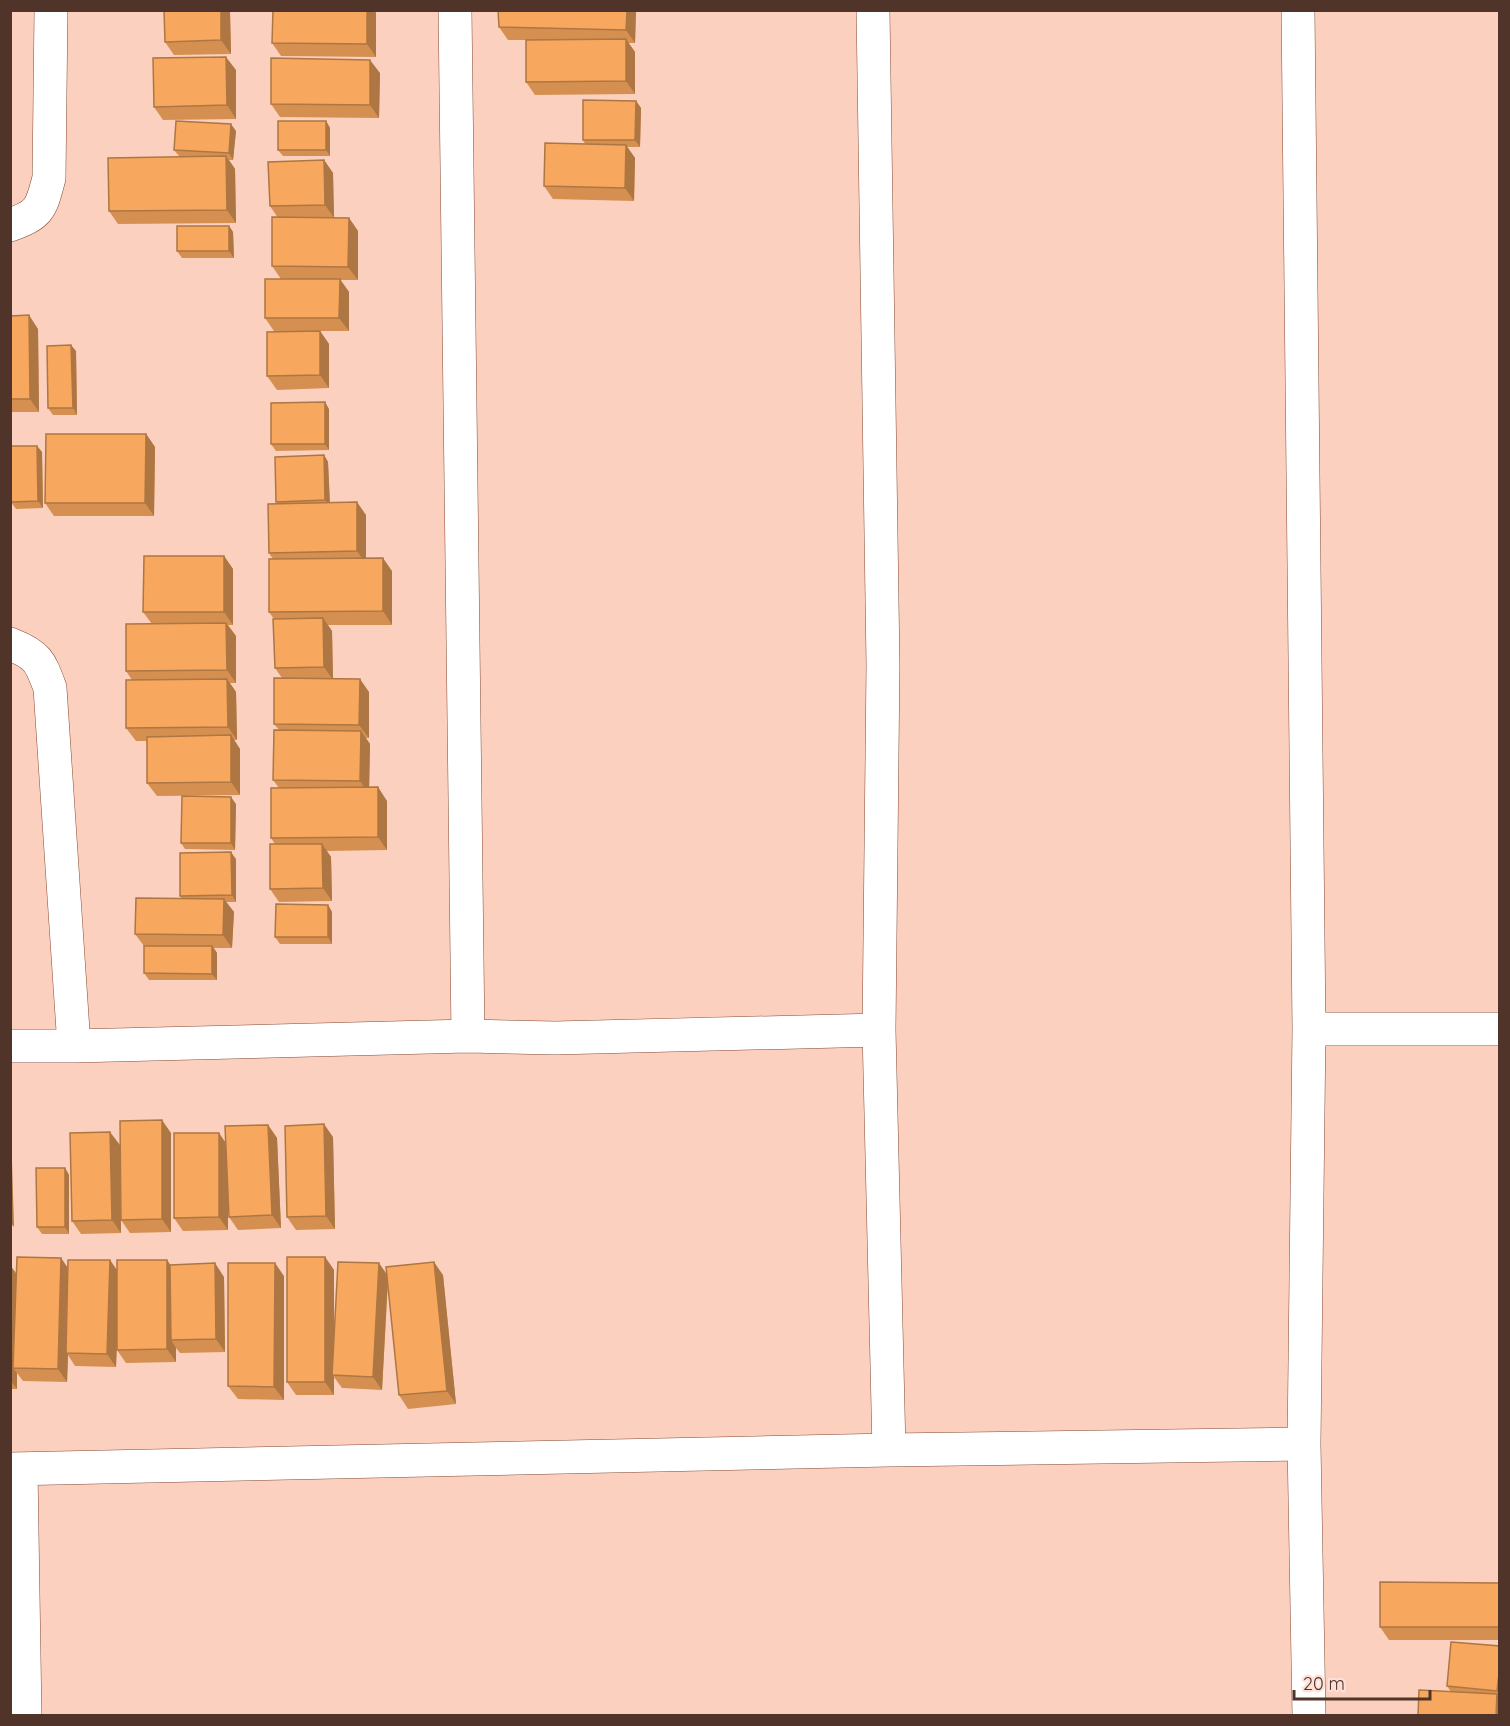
<svg xmlns="http://www.w3.org/2000/svg" width="1510" height="1726" font-family="Quicksand,sans-serif">
<style>
.lines{fill:none;stroke-linecap:round;stroke-linejoin:round}
.street-casing{stroke:#874a33;stroke-width:34}
.street{stroke:#fff;stroke-width:33}
.wall{fill:#d59051}
.shaded-wall{fill:#ae7642}
.building{fill:#f8a85e;stroke:#ae7642;stroke-width:1.5}
</style>
<rect width="100%" height="100%" fill="#fbd0bf"/>
<g class="lines">
<g class="street-casing">
<path id="street" d="M455,10l13,1026
M873,10l10,655 -4,365 10,420
M1298,10l11,1019 -5,415 5,272
M10,225c31,-11 31,-17 39,-47l2,-168
M10,644c28,11 30,17 40,44l24,358
M1309,1029h191
M10,1046h64l394,-10 87,2 324,-8
M10,1469l879,-19 415,-6
M21,1469l4,247"/>
</g>
<use href="#street" class="street"/>
</g>
<path class="wall" d="M164,10h65l1,2 1,42 -57,1 -9,-13z
M273,10h101l2,3v44l-95,-1 -9,-13z
M498,10h138l-1,33h-7l7,9v42l-100,1 -9,-13v-42h-18l-9,-13z
M236,70v49l-73,1 -9,-13z
M380,73l-1,45 -99,-1 -9,-13z
M636,101l5,7 -1,39h-13l8,11 -1,43 -81,-2 -9,-13 41,-42 -2,-4z
M326,121l4,7v28h-47l-5,-6z
M236,131l-3,29h-4l6,9 1,54 -118,1 -9,-13 77,-54 -7,-1 -5,-6z
M324,160l9,13 1,45h15l9,13v49h-18l9,12v39h-29l9,13v44l-52,2 -10,-14 26,-45h-19l-9,-13 16,-39 -9,-13 6,-48 -8,-12z
M229,226l4,6 1,26h-52l-5,-7z
M10,316l28,13 1,83h-29z
M76,351l1,64h-24l-5,-7z
M329,409v41l-53,1 -5,-7z
M146,434l9,13 -1,69h-100l-9,-13z
M37,446l5,6 1,56 -27,1 -5,-7z
M324,455l4,7 2,41 36,12v43l26,13v54h-64l4,6 1,47 36,14v46h-3l4,6 -1,44 18,13v49l-60,1 4,6 1,44 -53,1 -9,-13 5,-45 -4,-6 8,-50 -6,-8 6,-50 -5,-6 8,-46 -7,-10 -1,-49 -5,-7 4,-53 -4,-6 9,-49 -2,-2z
M224,556l9,13v56h-5l8,11v47h-6l6,9 1,48h-3l6,9v46l-83,1 -10,-13v-42h-11l-10,-13 6,-48 -6,-9 26,-47 -9,-12z
M236,804l-1,46 -50,-1 -4,-6z
M236,859v43h-10l8,10 -2,36h-18l3,5v27h-68l-5,-7v-27l-9,-12 47,-35 -2,-3z
M328,905l4,7v32h-52l-5,-7z
M268,1125l9,13 4,90 -43,2 -9,-13 -1,-25v38l-45,1 -9,-13 52,-75z
M171,1133v99l-41,1 -9,-13z
M333,1137l2,92 -39,1 -9,-13z
M120,1145l1,88 -40,1 -9,-13z
M65,1168l4,7v59h-27l-5,-7z
M325,1257l9,13v67l53,-62h56l13,129 -48,5 -9,-14 -11,-113 -6,108 -40,-2 -8,-11v18h-38l-9,-13z
M61,1258l7,11 42,-9 7,11 50,-11 3,5 54,12 1,75 -45,1 -4,-5v14l-50,1 -9,-13v-4l-1,21 -41,-1 -7,-11 -1,27 -44,-1 -6,-8v16h-7v-124l6,8z
M284,1276v124l-46,-1 -10,-13z
M1500,1583v57h-111l-9,-13z
M1500,1646l-1,51 1,19 -49,-24 -4,-6z"/>
<path class="shaded-wall" d="M221,10h8l1,2 1,42 -10,-14z
M367,10h7l2,3v44l-9,-13z
M627,10h9l-1,33 -9,-13z
M626,39l9,13v42l-9,-13z
M226,57l10,13v49l-9,-14z
M370,60l10,13 -1,45 -9,-13z
M636,101l5,7 -1,39 -5,-7z
M326,121l4,7v28l-4,-6z
M231,124l5,7 -3,29 -4,-7z
M626,145l9,13 -1,43 -9,-13z
M226,156l9,13 1,54 -9,-13z
M324,160l9,13 1,45 -9,-13z
M349,218l9,13v49l-10,-13z
M229,226l4,6 1,26 -5,-7z
M340,279l9,13v39l-10,-13z
M29,315l9,14 1,83 -9,-13z
M320,331l9,13v44l-9,-13z
M71,345l5,6 1,64 -4,-7z
M325,402l4,7v41l-4,-6z
M146,434l9,13 -1,69 -9,-13z
M37,446l5,6 1,56 -5,-7z
M324,455l4,7 2,45 -5,-7z
M357,502l9,13v49l-9,-13z
M224,556l9,13v56l-9,-13z
M383,558l9,13v54l-9,-14z
M323,618l9,13 1,49 -9,-13z
M226,623l10,13v47l-9,-13z
M227,679l9,13 1,48 -9,-13z
M360,679l9,13v46l-10,-13z
M361,731l9,13 -1,50 -9,-13z
M231,735l9,14v46l-9,-13z
M378,787l9,14v49l-9,-13z
M231,797l5,7 -1,46 -4,-7z
M322,844l9,13 1,44 -9,-13z
M231,852l5,7v43l-4,-7z
M224,899l10,13 -2,36 -9,-13z
M328,905l4,7v32l-4,-7z
M212,946l5,7v27l-5,-6z
M162,1120l9,13v99l-9,-13z
M324,1124l9,13 2,92 -9,-13z
M268,1125l9,13 4,90 -9,-13z
M10,1128h1l3,99 -4,-5z
M110,1132l10,13 1,88 -9,-13z
M219,1133l9,13v84l-9,-13z
M65,1168l4,7v59l-4,-7z
M325,1257l9,13v105h-2l2,2v18l-9,-13z
M61,1258l9,13 -4,82 2,2 -1,27 -9,-13z
M110,1260l9,13 -3,94 -9,-13z
M167,1260l9,13 -5,67 5,8v14l-9,-13z
M434,1262l9,13 13,129 -9,-13z
M215,1263l9,14 1,75 -9,-13z
M275,1263l9,13v124l-10,-13z
M379,1263l9,13 -6,114 -9,-13z
M10,1265l7,10 -4,93 4,5v16l-7,-9z
M1500,1664v30l-3,-3z
M1497,1694l3,4v18h-4z"/>
<path class="building" d="M164,10h57v30l-56,2z
M273,10h94v34l-95,-1z
M498,10h129l-1,20 -127,-3z
M626,39v42l-100,1v-42z
M226,57l1,48 -73,2 -1,-49z
M271,58l99,2v45l-99,-1z
M583,100l53,1 -1,39h-52z
M176,121l55,3 -2,29 -55,-3z
M278,121h48v29h-48z
M545,143l81,2 -1,43 -81,-2z
M226,156l1,54 -118,1 -1,-53z
M324,160l1,45 -55,1 -2,-44z
M272,217l77,1 -1,49 -76,-1z
M177,226h52v25h-52z
M265,279h75l-1,39h-74z
M29,315l1,84h-20v-83z
M320,331v44l-53,1v-44z
M71,345l2,63h-25l-1,-62z
M325,402v42h-54v-41z
M46,434h100l-1,69h-100z
M10,446h27l1,55 -27,1z
M324,455l1,45 -49,2 -1,-45z
M357,502v49l-88,2 -1,-49z
M144,556h80v56h-81z
M383,558v53l-114,1v-53z
M323,618l1,49 -49,1 -2,-49z
M226,623l1,47 -101,1v-47z
M274,678l86,1 -1,46 -85,-1z
M227,679l1,48 -102,1v-48z
M274,730l87,1 -1,50 -87,-1z
M231,735v47l-84,1v-46z
M378,787v50l-107,1v-50z
M182,796l49,1v46h-50z
M270,844h52l1,44 -53,1z
M231,852l1,43 -52,1v-43z
M136,898l88,1 -1,36 -88,-1z
M276,904l52,1v32h-53z
M144,946h68v28l-68,-1z
M162,1120v99l-41,1 -1,-99z
M324,1124l2,92 -39,1 -2,-91z
M268,1125l4,90 -43,2 -4,-91z
M110,1132l2,88 -40,1 -2,-88z
M174,1133h45v84l-45,1z
M36,1168h29v59h-28z
M17,1257l44,1 -3,111 -45,-1z
M287,1257h38v125h-38z
M68,1260h42l-3,94 -41,-1z
M117,1260h50v89l-50,1z
M338,1262l41,1 -6,114 -41,-2z
M434,1262l13,129 -48,4 -13,-128z
M215,1263l1,76 -45,1 -1,-75z
M228,1263h47l-1,124 -46,-1z
M1380,1582l120,1v44h-120z
M1451,1642l49,4v18l-3,27 -50,-5z
M1419,1690l78,4 -1,22h-78z"/>
<rect width="1510" height="1726" fill="none" stroke="#503329" stroke-width="24"/>
<path d="M1294 1690v9h136v-9" fill="none" stroke="#503329" stroke-width="3"/>
<text x="1303" y="1690" font-size="18" fill="#503329" stroke="#fee0d6" stroke-width="4.5" paint-order="stroke">20 m</text>
</svg>
